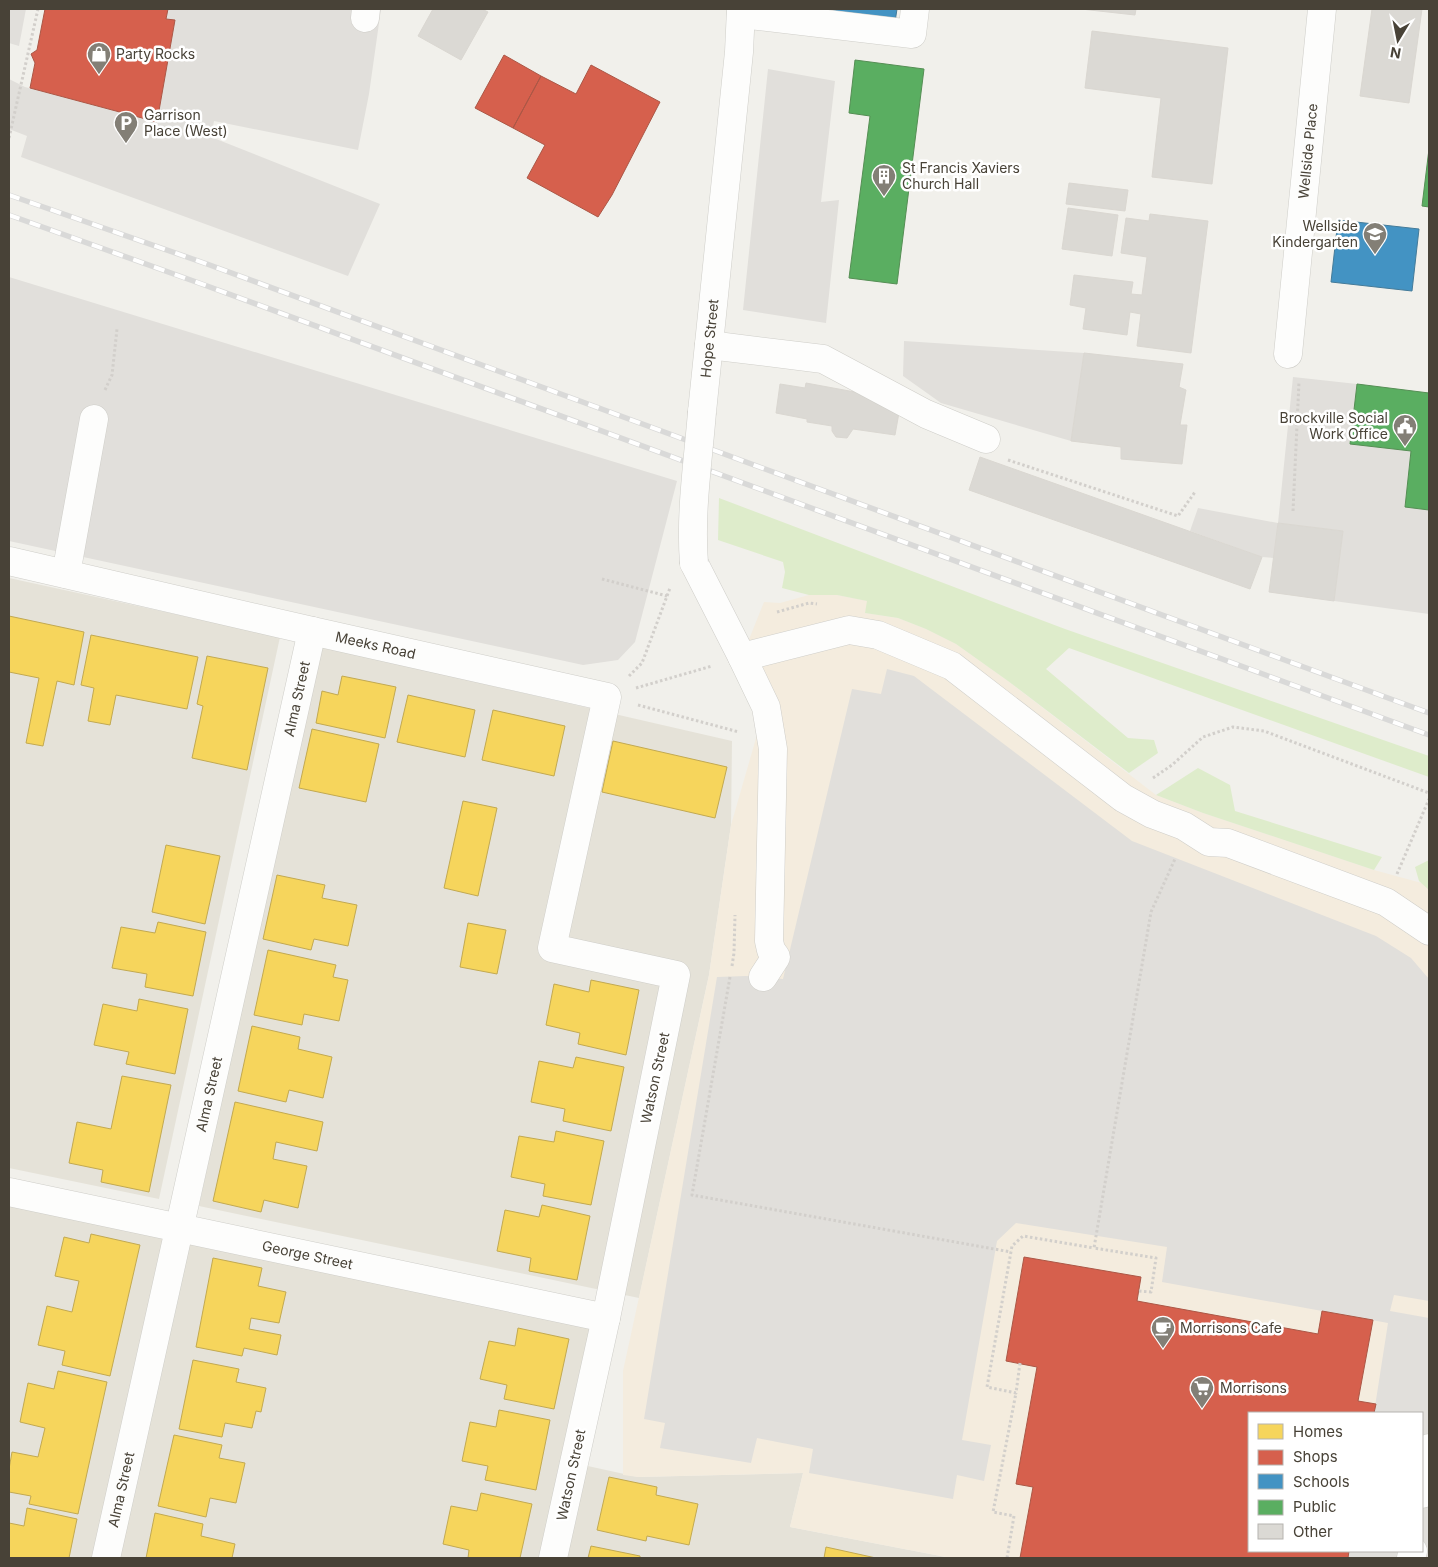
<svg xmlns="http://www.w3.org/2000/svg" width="1438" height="1567" font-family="Inter,sans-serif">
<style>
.residential{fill:#e5e2d8}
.commercial{fill:#f4ecde;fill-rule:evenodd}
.green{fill:#deeccb}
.parking{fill:#e1dfdb}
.homes{fill:#f6d55c;stroke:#c2a951}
.shops{fill:#d6604d;stroke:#ab5746}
.schools{fill:#4393c3;stroke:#447b99}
.public{fill:#5aae61;stroke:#558e54}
.building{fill:#dbd9d4;stroke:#dad7d1}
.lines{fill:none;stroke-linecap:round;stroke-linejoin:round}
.minor-casing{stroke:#cfcec9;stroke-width:29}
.path{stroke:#d2cfcb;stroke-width:3;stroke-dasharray:2.5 2.5;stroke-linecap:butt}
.minor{stroke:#fdfdfc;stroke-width:28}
.rail-casing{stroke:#d9d9d8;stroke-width:5.5}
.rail{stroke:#fff;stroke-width:4;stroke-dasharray:11;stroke-linecap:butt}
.minor-bridge-casing{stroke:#cfcec9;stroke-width:29;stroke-linecap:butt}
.minor-bridge{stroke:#fdfdfc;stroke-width:28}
.labels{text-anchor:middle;stroke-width:5;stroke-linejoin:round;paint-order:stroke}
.poi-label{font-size:14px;fill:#484237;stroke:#fff;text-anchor:start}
.street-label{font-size:14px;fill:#484237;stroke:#fff}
</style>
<rect width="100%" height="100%" fill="#f1f0eb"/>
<path class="residential" d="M9,578l271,59 -121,562 -150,-31z
M319,646l413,95 -1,84 -22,150 -70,323 -440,-92z
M9,1192l597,126 -32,145 64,14 165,-4 -13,54 161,31h-942z"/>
<path class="commercial" d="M809,595h28l31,6 -3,12 33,5 28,11 30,15 52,37 148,114 47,18 171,57 55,15v673h-478l-161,-31 13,-54 -165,4 -15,-2v-104l86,-396 22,-150 34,-118 -23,-50 22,-55 16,1zM1249,1413h173v138h-173z"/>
<path class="green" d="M719,498l346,131 364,127v21l-360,-129 -23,21 82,69 26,2 4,13 -29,20 -121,-92 -52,-37 -30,-15 -28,-11 -33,-5 2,-12 -30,-6h-28l-27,-7 3,-16 -2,-10 -65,-22z
M1198,768l32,17 5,26 147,46 -8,13 -171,-57 -47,-18z
M1429,860v30l-10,-9 -4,-14z"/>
<path class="parking" d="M9,9h17l-7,37 -10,-3z
M168,9h213l-12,85 -11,56 -144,-29 -3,16 169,67 -32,72 -327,-119 6,-21 -18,-7v-50l16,8 132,35 18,-102 -9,-1z
M768,69l67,12 -14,121 18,-2 -13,123 -83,-13z
M9,277l668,204 -42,161 -17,18 -35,5 -574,-124z
M904,341l180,12 -13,88 -130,-38 -38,-27z
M1293,377l64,7 -7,60 61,7 -6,55 24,4v104l-95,-13 9,-70 -65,-8 -4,35 -12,-1 -72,-26 8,-23 80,15z
M887,669l27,7 218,165 244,95 35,22 18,21v322l-35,-6 -4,16 39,7v240h-81l1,-7h73v-138h-48l14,-90 -226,-41 5,-35 -151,-24 -19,18 -35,199 29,5 -7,36 -27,-6 -4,24 -144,-26 4,-24 -56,-11 -6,25 -91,-15 5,-25 -21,-4 73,-442 29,-1 37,3 69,-290 29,5z"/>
<path class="homes" d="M9,616l75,16 -10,53 -17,-4 -14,65 -17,-3 13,-65 -30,-6z
M91,635l107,22 -11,52 -71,-14 -6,30 -22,-4 6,-33 -13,-3z
M207,656l61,12 -21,102 -55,-12 11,-52 -6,-2z
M342,676l54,11 -11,51 -69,-15 6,-32 16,4z
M408,695l67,15 -10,47 -68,-15z
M493,710l72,16 -11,50 -72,-16z
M312,729l67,15 -13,58 -67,-14z
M613,741l114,26 -12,51 -113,-26z
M463,801l34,7 -19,88 -34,-8z
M166,845l54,11 -15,68 -53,-12z
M277,875l48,10 -3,13 35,7 -9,41 -34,-7 -3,11 -48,-11z
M158,922l48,10 -13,64 -48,-9 2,-13 -35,-6 9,-41 34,6z
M468,923l38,7 -9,44 -37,-7z
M268,950l68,15 -3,12 15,3 -9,41 -35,-7 -2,11 -48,-10z
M591,980l48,10 -13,65 -48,-11 2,-11 -34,-8 8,-41 35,8z
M139,999l49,10 -13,65 -49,-10 3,-12 -35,-7 9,-41 34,7z
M252,1026l48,11 -2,12 34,8 -9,41 -34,-8 -3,12 -48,-11z
M576,1057l48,10 -13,64 -48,-10 2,-12 -34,-7 8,-41 34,7z
M122,1076l49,9 -22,107 -48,-10 2,-12 -34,-7 8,-41 34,7z
M235,1102l88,20 -6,29 -41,-9 -3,17 34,7 -9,42 -34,-8 -3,12 -48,-11z
M556,1131l48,10 -13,64 -48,-9 2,-12 -34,-7 8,-41 35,6z
M542,1205l48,11 -13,64 -48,-9 2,-13 -34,-7 8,-41 34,7z
M91,1234l49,11 -30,131 -48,-11 3,-14 -27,-6 9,-39 25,6 7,-31 -24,-5 9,-39 25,6z
M213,1258l49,10 -4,18 28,6 -7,31 -28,-5 -2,11 32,6 -4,20 -33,-7 -2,8 -46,-9z
M518,1328l51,11 -15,70 -50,-10 3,-14 -27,-6 9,-38 26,5z
M193,1360l46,9 -3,13 30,6 -5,24 -5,-1 -4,17 -27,-5 -3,14 -43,-8z
M58,1371l49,11 -29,132 -49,-10 2,-8 -22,-4v-23l3,-17 26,5 7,-29 -25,-6 8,-39 26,6z
M499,1410l51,10 -14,70 -51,-10 3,-14 -26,-5 8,-39 26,5z
M174,1435l48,10 -3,13 26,5 -9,40 -26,-5 -4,19 -48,-11z
M609,1477l48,10 -1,8 42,9 -9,41 -42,-9 -1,5 -49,-11z
M481,1493l51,11 -12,54h-52l1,-8 -26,-6 8,-38 26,5z
M27,1508l50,11 -8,39h-60v-35l15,3z
M155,1513l48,11 -2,12 34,8 -3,14h-86z
M591,1546l49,10v2h-52z
M826,1547l50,11h-52z"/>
<path class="shops" d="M45,9h123l-2,10 9,1 -18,102 -127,-34 5,-25 -4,-9 6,-4z
M504,55l37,21 -28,52 -38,-20z
M591,65l69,37 -48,93 -14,22 -71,-39 18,-33 -32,-17 28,-52 35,18z
M1024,1257l117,20 -4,24 181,33 4,-23 51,9 -15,81 18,3 -2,9h-125v138h100l-1,7h-328l13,-71 -17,-3 21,-117 -31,-6z"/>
<path class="schools" d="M800,9h97l-2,13z
M1338,220l81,9 -7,62 -81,-9z"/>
<path class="public" d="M855,60l69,9 -27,215 -48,-6 21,-162 -21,-3z
M1429,149v58l-7,-1z
M1357,384l72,9v117l-24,-3 6,-56 -61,-7z"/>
<path class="building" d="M433,9h49l6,3 -27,48 -43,-24z
M1081,9h55l-1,6z
M1372,9h50l-13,94 -49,-7z
M1092,31l136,17 -16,136 -60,-7 9,-79 -76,-10z
M1069,183l59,7 -3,21 -59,-7z
M1068,208l50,7 -6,41 -50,-7z
M1150,214l58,7 -17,132 -54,-7 4,-32 -11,-2 -3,23 -44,-6 3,-21 -16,-3 4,-30 59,7 -2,12 11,1 5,-38 -26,-4 5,-35 23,3z
M1084,353l99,11 -4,23 7,3 -6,35h7l-5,39 -61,-5v-12l-50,-6z
M806,383l76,14 18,10 -5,28 -42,-6 -6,9 -11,-1 -4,-6v-5l-25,-4v-3l-31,-6 4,-29 25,4z
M980,457l282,100 -12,32 -281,-99z
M1278,523l65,8 -9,70 -65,-9z"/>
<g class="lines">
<g class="minor-casing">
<g id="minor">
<path d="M741,14l171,20 3,-25"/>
<path d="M365,18l1,-9"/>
<path d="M709,345l114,14 103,55 60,25"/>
<path id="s1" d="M1288,354l34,-345"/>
<path id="s2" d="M702,412l37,-360 2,-43"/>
<path id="s3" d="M9,561l303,70 295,66 -55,251 124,27 -70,343 -53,240"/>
<path d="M694,563l48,94"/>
<path d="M66,574l28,-155"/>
<path d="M763,977l13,-20 -5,-7 -2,-9 4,-192 -7,-42 -24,-50 107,-27 29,5 74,31 171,132 29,16 32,12 25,16 19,1 158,59 43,29"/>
<path id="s4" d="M9,1192l597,126"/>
<path d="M1422,1494l7,-46"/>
<path id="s5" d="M106,1558l206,-927"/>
<path d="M1411,1558l2,-7"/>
</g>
</g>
<path class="path" d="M9,138l29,-129
M105,390l7,-15 5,-46
M1008,460l170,56 17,-24
M1293,511l6,-129
M602,579l65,17
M777,612l32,-9 8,1
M629,676l13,-13 28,-75
M636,688l76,-22
M638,705l101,27
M1153,778l19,-13 31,-28 30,-10 31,4 165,62
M1397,874l32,-75
M732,966l2,-13 1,-38
M730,977l-38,218 319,57
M1139,1291l12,1 5,-34 -62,-10 57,-336 24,-53
M1020,1363l-4,30 -29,-6 25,-141 11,-10 71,12
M1007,1558l7,-42 -21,-4 23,-119"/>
<use href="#minor" class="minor"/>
<g class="rail-casing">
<path id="rail" d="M9,195l198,69 1222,449
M9,215l190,68 1230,452"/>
</g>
<use href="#rail" class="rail"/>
<g class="minor-bridge-casing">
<path id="minor-bridge" d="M694,563c-4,-50 4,-101 8,-151"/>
</g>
<use href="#minor-bridge" class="minor-bridge"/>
</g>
<defs>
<g id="shop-pin" transform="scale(1.25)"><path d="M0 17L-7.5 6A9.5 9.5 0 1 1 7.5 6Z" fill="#837f76" stroke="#fff"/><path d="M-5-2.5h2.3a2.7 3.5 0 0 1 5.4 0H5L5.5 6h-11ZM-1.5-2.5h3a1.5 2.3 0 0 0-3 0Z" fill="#fff"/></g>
<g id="parking-pin" transform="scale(1.25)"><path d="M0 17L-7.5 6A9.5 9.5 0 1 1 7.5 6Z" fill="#837f76" stroke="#fff"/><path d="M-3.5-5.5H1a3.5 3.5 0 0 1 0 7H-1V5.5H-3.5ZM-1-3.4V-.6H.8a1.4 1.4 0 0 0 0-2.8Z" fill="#fff"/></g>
<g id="building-pin" transform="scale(1.25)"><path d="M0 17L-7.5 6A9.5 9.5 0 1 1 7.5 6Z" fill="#837f76" stroke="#fff"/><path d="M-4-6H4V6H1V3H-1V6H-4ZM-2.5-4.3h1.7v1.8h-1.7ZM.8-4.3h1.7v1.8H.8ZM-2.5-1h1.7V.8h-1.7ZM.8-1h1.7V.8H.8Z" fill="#fff"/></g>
<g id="school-pin" transform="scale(1.25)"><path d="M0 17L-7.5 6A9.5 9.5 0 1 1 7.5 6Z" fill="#837f76" stroke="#fff"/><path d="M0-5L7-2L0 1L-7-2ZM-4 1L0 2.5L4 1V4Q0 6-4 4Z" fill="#fff"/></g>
<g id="civic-pin" transform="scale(1.25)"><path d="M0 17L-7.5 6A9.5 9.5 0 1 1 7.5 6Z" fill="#837f76" stroke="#fff"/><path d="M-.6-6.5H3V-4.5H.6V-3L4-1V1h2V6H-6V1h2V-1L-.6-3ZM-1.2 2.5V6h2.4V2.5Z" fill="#fff"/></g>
<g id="cafe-pin" transform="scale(1.25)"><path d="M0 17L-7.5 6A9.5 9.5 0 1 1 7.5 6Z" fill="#837f76" stroke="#fff"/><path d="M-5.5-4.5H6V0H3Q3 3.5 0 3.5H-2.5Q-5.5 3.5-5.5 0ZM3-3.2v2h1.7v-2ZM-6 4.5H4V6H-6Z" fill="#fff"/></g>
<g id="supermarket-pin" transform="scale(1.25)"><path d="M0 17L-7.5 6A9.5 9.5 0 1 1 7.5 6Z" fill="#837f76" stroke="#fff"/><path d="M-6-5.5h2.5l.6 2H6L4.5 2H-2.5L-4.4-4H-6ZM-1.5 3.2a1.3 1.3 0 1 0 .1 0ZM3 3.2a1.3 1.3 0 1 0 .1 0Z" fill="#fff"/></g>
</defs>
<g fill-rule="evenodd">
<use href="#shop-pin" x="99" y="54"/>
<use href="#parking-pin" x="126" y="123"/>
<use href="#building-pin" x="884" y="176"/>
<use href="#school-pin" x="1375" y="234"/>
<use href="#civic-pin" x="1405" y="426"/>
<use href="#cafe-pin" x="1163" y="1328"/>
<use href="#supermarket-pin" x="1202" y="1388"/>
</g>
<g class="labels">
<g class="poi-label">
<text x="116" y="59">Party Rocks</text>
<text x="144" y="120">Garrison<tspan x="144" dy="16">Place (West)</tspan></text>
<text x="902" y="173">St Francis Xaviers<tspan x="902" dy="16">Church Hall</tspan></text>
<text x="1358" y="231" text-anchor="end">Wellside<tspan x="1358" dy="16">Kindergarten</tspan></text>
<text x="1388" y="423" text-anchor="end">Brockville Social<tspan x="1388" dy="16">Work Office</tspan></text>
<text x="1180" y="1333">Morrisons Cafe</text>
<text x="1220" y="1393">Morrisons</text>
</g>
<g class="street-label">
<text dy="5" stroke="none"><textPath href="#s1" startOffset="204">Wellside Place</textPath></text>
<text dy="5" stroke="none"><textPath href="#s2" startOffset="74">Hope Street</textPath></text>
<text dy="5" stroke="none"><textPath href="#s3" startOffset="376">Meeks Road</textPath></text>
<text dy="5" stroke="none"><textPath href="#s5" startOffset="880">Alma Street</textPath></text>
<text transform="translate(655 1078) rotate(-78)" y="5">Watson Street</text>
<text dy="5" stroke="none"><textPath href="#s5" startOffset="475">Alma Street</textPath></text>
<text dy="5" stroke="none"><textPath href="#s4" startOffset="305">George Street</textPath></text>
<text transform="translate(571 1475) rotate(-78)" y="5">Watson Street</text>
<text dy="5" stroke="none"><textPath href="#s5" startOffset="70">Alma Street</textPath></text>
</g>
</g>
<rect width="1438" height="1567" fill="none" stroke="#484237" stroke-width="20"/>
<rect x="1248" y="1412" width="175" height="140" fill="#ffffff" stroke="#b6b3af"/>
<rect x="1258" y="1424" width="25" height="15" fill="#f6d55c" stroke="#b6b3af"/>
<text x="1293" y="1437" font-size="15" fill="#484237">Homes</text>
<rect x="1258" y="1450" width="25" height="15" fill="#d6604d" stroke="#b6b3af"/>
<text x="1293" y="1462" font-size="15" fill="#484237">Shops</text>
<rect x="1258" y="1474" width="25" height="15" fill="#4393c3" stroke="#b6b3af"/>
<text x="1293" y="1487" font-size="15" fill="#484237">Schools</text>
<rect x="1258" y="1500" width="25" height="15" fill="#5aae61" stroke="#b6b3af"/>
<text x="1293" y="1512" font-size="15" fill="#484237">Public</text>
<rect x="1258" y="1524" width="25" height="15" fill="#dbd9d4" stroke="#b6b3af"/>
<text x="1293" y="1537" font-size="15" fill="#484237">Other</text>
<g transform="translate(1398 40) rotate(190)" stroke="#ffffff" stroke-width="4" paint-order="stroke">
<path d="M0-4L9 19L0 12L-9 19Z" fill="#484237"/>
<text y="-8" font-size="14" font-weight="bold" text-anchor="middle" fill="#484237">N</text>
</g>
</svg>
